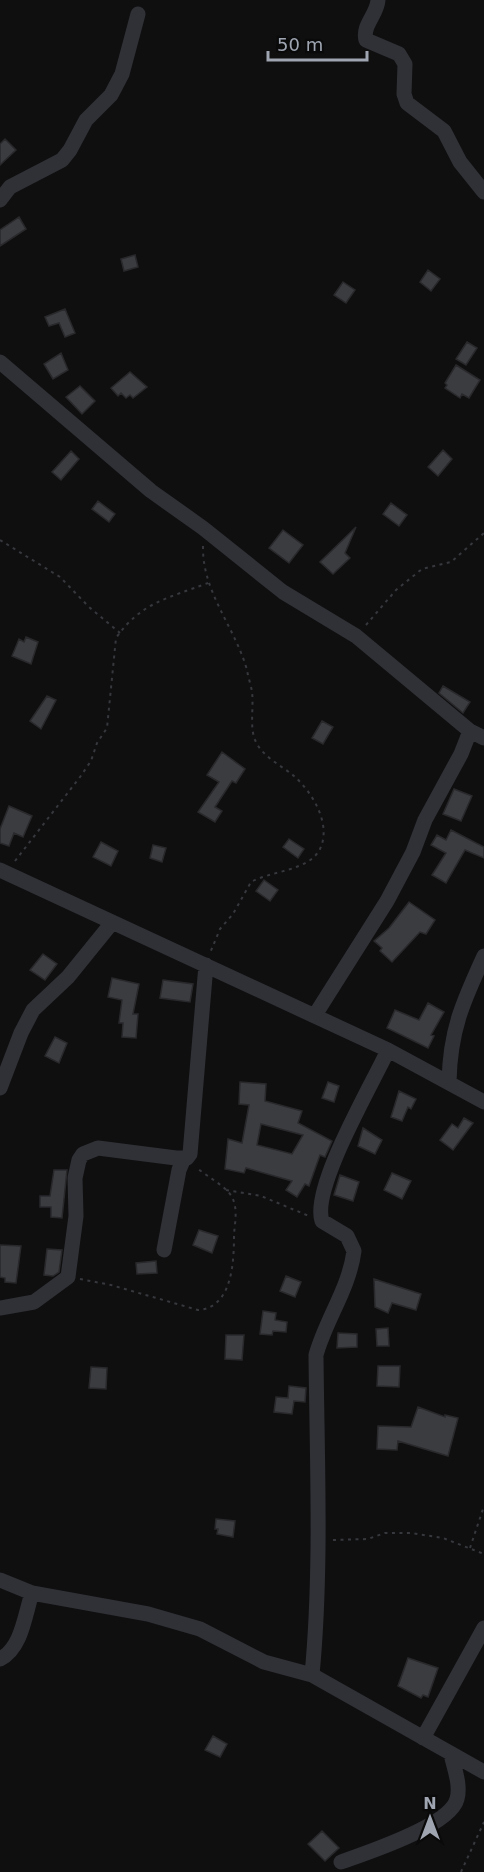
<svg xmlns="http://www.w3.org/2000/svg" width="484" height="1872" font-family="'DejaVu Sans',sans-serif">
<style>
.building{fill:#3b3c40;stroke:#29292c;stroke-width:1.5;fill-rule:evenodd}
.lines{fill:none;stroke-linecap:round;stroke-linejoin:round}
.path{stroke:#36383d;stroke-width:2;stroke-dasharray:3 4.5;stroke-linecap:butt}
.minor{stroke:#303136;stroke-width:15}
</style>
<rect width="100%" height="100%" fill="#0f0f10"/>
<path class="building" d="M5,139l11,11 -16,15v-21z
M19,217l7,12 -26,17v-16z
M135,255l3,12 -14,4 -3,-12z
M428,270l12,9 -9,12 -11,-9z
M343,282l12,8 -9,13 -12,-8z
M65,309l10,24 -10,4 -6,-14 -10,3 -4,-9z
M467,342l10,6 -11,17 -10,-6z
M61,353l7,17 -15,9 -9,-15z
M456,365l24,15 -11,18 -7,-4 -2,4 -15,-10 2,-3 -2,-2z
M130,372l17,15 -14,11 -3,-3 -4,3 -5,-5 -3,3 -7,-8z
M80,386l15,15 -13,13 -16,-17z
M443,450l9,9 -14,17 -10,-9z
M71,451l8,8 -18,21 -9,-8z
M98,501l17,13 -6,8 -17,-13z
M391,503l16,12 -8,11 -16,-12z
M356,527l-11,26 5,5 -17,16 -13,-12z
M283,530l20,15 -14,18 -20,-15z
M26,637l12,5 -7,22 -19,-8 7,-17 5,3z
M443,686l27,16 -7,11 -24,-20z
M47,696l9,4 -15,29 -11,-8z
M322,721l11,6 -10,17 -11,-6z
M222,752l23,17 -9,14 -4,-2 -17,26 7,4 -7,11 -17,-10 21,-30 -12,-7z
M454,789l18,7 -11,25 -18,-7z
M9,806l23,10 -9,21 -9,-4 -5,13 -9,-3v-14z
M451,830l33,17v11l-19,-8 -19,33 -14,-8 14,-22 -15,-8 6,-10 9,5z
M289,839l15,10 -6,9 -15,-11z
M101,842l17,9 -7,15 -18,-9z
M153,845l13,3 -4,14 -12,-4z
M264,880l14,10 -8,11 -14,-10z
M409,902l26,18 -9,14 -6,-2 -28,30 -12,-11 2,-3 -8,-7 15,-13z
M43,954l14,10 -12,16 -15,-10z
M112,978l27,6 -6,30h5l-2,24 -14,-1 1,-14h-4l3,-23 -14,-3z
M163,980l30,4 -3,18 -30,-4z
M428,1003l16,9 -13,23 3,1 -6,12 -41,-20 8,-18 24,10z
M55,1037l12,6 -8,20 -14,-7z
M240,1082l26,2 -1,17 37,10 -4,12 34,18 -7,16 -5,-2 -11,31 -4,-2 -8,13 -11,-7 6,-9 -46,-13 -2,5 -19,-4 3,-30 14,4 7,-38 -10,-1zM261,1124l42,11 -11,19 -35,-9z
M328,1082l11,4 -5,16 -12,-4z
M399,1091l17,8 -5,10 -3,-2 -6,14 -11,-4z
M464,1118l9,5 -20,27 -13,-10 12,-16 6,4z
M363,1128l19,12 -7,14 -17,-8z
M54,1170h13l-5,48 -11,-1v-10h-11v-11h10z
M392,1173l19,8 -9,18 -18,-9z
M340,1175l19,7 -6,19 -19,-6z
M199,1230l19,6 -6,17 -19,-8z
M0,1245l21,1 -5,37 -11,-1v-4l-5,-1z
M47,1249l15,1 -3,22 -6,4 -9,-1z
M156,1261l1,12 -20,1 -1,-11z
M286,1276l15,6 -6,15 -15,-6z
M374,1279l47,15 -5,16 -24,-7 -4,10 -13,-6z
M263,1311l13,2 -1,7 12,2 -1,10 -13,-1 -1,4 -12,-1z
M388,1328l1,18h-12l-1,-17z
M338,1333l19,1v13l-20,1z
M226,1335h18l-2,25 -17,-1z
M378,1366h22l-1,21 -22,-1z
M91,1367l16,1 -1,21 -17,-1z
M289,1386l17,2 -1,14 -11,-1 -2,13 -18,-2 2,-15 12,1z
M418,1407l27,10v-2l13,3 -10,38 -50,-15 -1,9 -20,-1 1,-23 33,1z
M216,1519l19,2 -2,16 -16,-3 1,-5h-3z
M408,1658l30,10 -10,29 -5,-2 -2,3 -23,-12z
M213,1736l14,8 -7,13 -15,-7z
M322,1831l17,17 -14,13 -17,-17z"/>
<g class="lines">
<path class="path" d="M0,540l60,37 29,30 31,26
M203,546c-1,46 32,81 44,124 1,7 4,15 5,22 2,15 -3,37 4,50 7,15 26,24 38,34 18,16 38,48 26,73 -11,22 -50,22 -69,33l-18,32 -13,15 -10,24
M366,625l30,-35 26,-21 29,-7 33,-29
M15,861l65,-84 11,-16 6,-18 10,-15 9,-90c25,-36 53,-40 92,-55
M226,1190l35,6 48,20
M80,1279l31,6 87,25c35,-2 36,-50 36,-76 1,-12 4,-25 -2,-37 -7,-12 -25,-20 -36,-30
M333,1540l35,-1 17,-6h26l32,5 41,16
M470,1548l14,-42
M461,1872l23,-50"/>
<path class="minor" d="M378,0c-1,15 -16,25 -12,40l33,14 6,10 -1,30 3,9 37,28 16,31 24,30
M0,200l10,-13 52,-27 8,-10 16,-30 25,-25 11,-21 16,-60
M0,362l151,129 52,37 80,64 73,44 114,95 14,7
M0,870l388,180 96,52
M315,1015l72,-114 26,-49 12,-32 36,-66 9,-23
M449,1082c1,-52 14,-80 35,-126
M0,1088l21,-55 12,-23 35,-33 43,-53
M164,1250l15,-80 5,-12
M0,1308l34,-6 34,-25 8,-61 -1,-38 4,-18 4,-6 15,-6 78,10h11l3,-4 16,-189
M0,1580l32,13 116,21 52,15 64,33 48,13 172,97
M0,1659c22,-11 25,-45 32,-66
M312,1675c10,-106 5,-214 4,-320 10,-36 33,-66 38,-104l-7,-15 -25,-15c-11,-33 50,-136 66,-171
M423,1738l61,-110
M341,1862c25,-9 109,-36 116,-63 4,-14 -3,-31 -6,-45"/>
</g>
<g transform="translate(430 1818)" stroke="#0a0a0b" stroke-width="4.5" paint-order="stroke">
<path d="M0-4.5L10 22L0 15L-10 22Z" fill="#9fa6b2"/>
<text y="-9" font-size="16" font-weight="bold" text-anchor="middle" fill="#9fa6b2">N</text>
</g>
<path d="M268 51v9h99v-9" fill="none" stroke="#9fa6b2" stroke-width="3"/>
<text x="277" y="51" font-size="18" fill="#9fa6b2" stroke="#0a0a0b" stroke-width="4.5" paint-order="stroke">50 m</text>
</svg>
